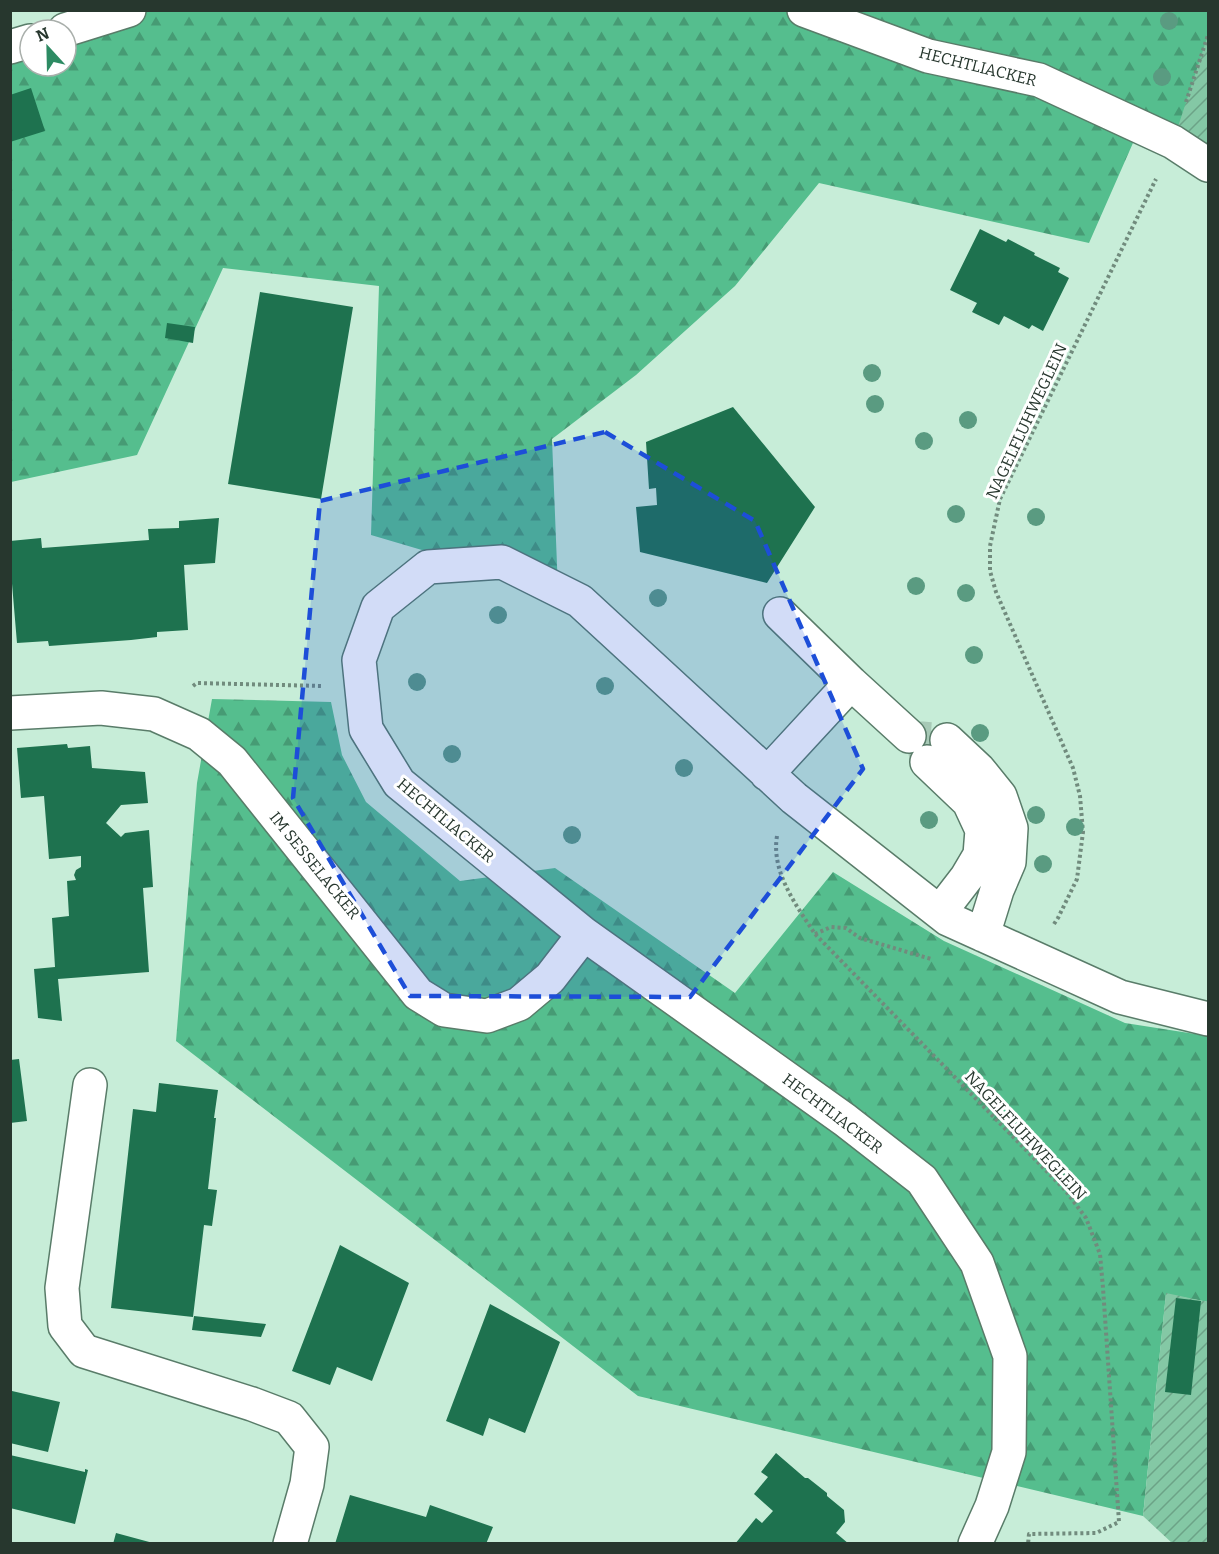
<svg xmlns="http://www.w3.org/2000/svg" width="1219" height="1554" font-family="Bitter,serif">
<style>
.forest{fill:url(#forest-firs)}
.garden{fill:url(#garden-furrows)}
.building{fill:#1e724f}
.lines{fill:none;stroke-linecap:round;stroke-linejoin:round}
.minor-tunnel{stroke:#a7c9b6;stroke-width:33;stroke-dasharray:33 16;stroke-linecap:butt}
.minor-casing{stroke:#597c69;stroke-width:36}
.path{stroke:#718b7d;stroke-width:4;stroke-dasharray:3 3;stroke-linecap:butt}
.minor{stroke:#fff;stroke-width:33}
.tree{fill:#5a9b81}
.marked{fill:#1d4ed8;fill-opacity:0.2;stroke:#1d4ed8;stroke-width:4.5;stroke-dasharray:12 8;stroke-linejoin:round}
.labels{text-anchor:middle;stroke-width:6;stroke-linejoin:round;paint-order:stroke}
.street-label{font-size:16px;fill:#27372e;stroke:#fff}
</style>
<defs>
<pattern id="forest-firs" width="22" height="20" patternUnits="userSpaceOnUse" patternTransform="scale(1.5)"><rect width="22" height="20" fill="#55be8e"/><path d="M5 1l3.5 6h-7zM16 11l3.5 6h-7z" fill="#469b74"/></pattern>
<pattern id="garden-furrows" width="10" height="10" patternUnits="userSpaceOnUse" patternTransform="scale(1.5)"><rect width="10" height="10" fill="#84c8a5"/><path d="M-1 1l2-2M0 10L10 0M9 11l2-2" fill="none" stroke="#6ca387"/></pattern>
</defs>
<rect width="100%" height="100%" fill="#c7edd8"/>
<path class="forest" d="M129,10l1079,1v156l-68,-40 -51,116 -270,-60 -84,103 -99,89 -84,64 6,151 -187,-55 8,-249 -156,-18 -86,187 -126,27 -1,-435 20,-6v25h36v-36z
M212,699l119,3 11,53 24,47 94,79 95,-13 180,125 98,-121 111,69 181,82 83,13v266l-42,-8 -23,222 -505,-120 -462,-355 21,-258z"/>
<path class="garden" d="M1208,35v130l-35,-23z
M1166,1293l42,9v241h-36l-29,-27z"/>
<path class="building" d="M31,88l14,43 -35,11v-47z
M980,229l26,13 2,-3 27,14 -1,2 26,13 -2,4 11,6 -26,53 -11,-6 -3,4 -25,-13 -5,9 -27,-13 5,-9 -27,-13z
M260,292l93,15 -32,192 -93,-15z
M167,323l28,4 -2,16 -28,-5z
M733,407l82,100 -48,76 -127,-31 -4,-45 21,-2 -1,-17 -7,1 -3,-47z
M219,518l-4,45 -31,2 4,65 -31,2v5l-26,3 -82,6 -1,-5 -31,2 -7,-83v-19l31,-3 1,10 107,-8 -1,-11 31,-1v-7z
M67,744l1,4 22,-2 2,22 53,4 3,31 -27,2 -15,18 15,14 4,-4 24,-3 4,57 -10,1 6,84 -91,7 4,42 -24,-3 -4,-49 21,-2 -3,-49 17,-2 -2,-35 9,-1 -2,-5 2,-5 5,-3v-11l-32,3 -5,-63 -23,2 -4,-50z
M19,1059l8,62 -17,2v-63z
M159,1083l59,7 -4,28h2l-8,71 9,1 -5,36 -8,-1 -11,92 -82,-9 22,-199 23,3z
M340,1245l69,38 -37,98 -35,-14 -7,18 -38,-14z
M1176,1298l25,3 -10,94 -26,-3z
M490,1304l70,38 -35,91 -36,-15 -6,18 -37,-15z
M194,1316l72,8 -5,13 -69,-7z
M12,1391l48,11 -12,50 -38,-9v-46z
M776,1453l29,25h3l19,15v3l17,14 1,12 -9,11 13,11h-114l21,-26 6,5 11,-12 -19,-17 14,-17 -7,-5z
M10,1455l75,17v-3l3,1 -13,54 -65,-16z
M350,1495l76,22 4,-12 63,22 -7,17h-151z
M116,1533l37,10v1h-40z"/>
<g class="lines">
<path class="minor-tunnel" d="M927,762l-5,-24 25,2"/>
<g class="minor-casing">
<path id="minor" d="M804,10l124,46 111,24 134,62 35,23
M65,30l64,-20
M10,47l20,-6
M780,614l71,69
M10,713l91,-5 53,6 45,20 33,27 186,233 26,16 43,6 32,-12 31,-26 34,-44
M947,740l32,30 21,26 11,32 -2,34 -12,28 -14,45
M927,762l42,40 13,28 -2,25 -13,22 -27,35
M767,774l84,-91 58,53
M90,1085l-28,203 3,38 19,25 168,53 37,14 23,29 -5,37 -17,60
M975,1544l17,-38 17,-54 1,-96 -33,-93 -55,-83 -77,-60 -261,-186 -185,-151 -33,-54 -7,-69 19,-53 50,-40 74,-5 78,39 214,197 154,121 172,78 88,22"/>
</g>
<path class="path" d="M1186,102l22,-67
M193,686l4,-3 125,3
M777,836c-6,36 19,69 38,98l250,256 21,28 14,36 3,34 16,234 -23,11 -67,1 -1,10
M1054,924l4,-6 19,-39 6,-47 -3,-36 -7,-28 -77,-176 -6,-21v-25l10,-47 156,-320
M815,934l16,-7 15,1 14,10 71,21"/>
<use href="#minor" class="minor"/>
</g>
<g class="tree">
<circle cx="1169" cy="21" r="9"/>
<circle cx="1162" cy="77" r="9"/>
<circle cx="872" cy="373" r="9"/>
<circle cx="875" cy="404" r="9"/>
<circle cx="968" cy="420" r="9"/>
<circle cx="924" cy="441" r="9"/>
<circle cx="956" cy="514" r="9"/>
<circle cx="1036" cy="517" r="9"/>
<circle cx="916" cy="586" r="9"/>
<circle cx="966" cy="593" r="9"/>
<circle cx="658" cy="598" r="9"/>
<circle cx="498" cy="615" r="9"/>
<circle cx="974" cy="655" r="9"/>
<circle cx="417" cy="682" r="9"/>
<circle cx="605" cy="686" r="9"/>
<circle cx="980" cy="733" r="9"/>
<circle cx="452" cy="754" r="9"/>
<circle cx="684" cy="768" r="9"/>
<circle cx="1036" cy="815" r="9"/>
<circle cx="929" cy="820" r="9"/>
<circle cx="1075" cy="827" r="9"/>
<circle cx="572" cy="835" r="9"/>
<circle cx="1043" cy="864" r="9"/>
</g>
<path class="marked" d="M605,432l150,89 108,248 -173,228 -280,-1 -117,-198 27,-297z"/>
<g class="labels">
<g class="street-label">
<text transform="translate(978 66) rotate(14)" y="6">HECHTLIACKER</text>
<text transform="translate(1026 421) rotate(-65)" y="6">NAGELFLUHWEGLEIN</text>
<text transform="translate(446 820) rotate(40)" y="6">HECHTLIACKER</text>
<text transform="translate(315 865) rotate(51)" y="6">IM SESSELACKER</text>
<text transform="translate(833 1113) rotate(37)" y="6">HECHTLIACKER</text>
<text transform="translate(1026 1135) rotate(47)" y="6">NAGELFLUHWEGLEIN</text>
</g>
</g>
<rect width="1219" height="1554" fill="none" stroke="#27372e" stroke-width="24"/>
<g transform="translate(48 48) rotate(338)"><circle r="28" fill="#ffffff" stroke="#a9afab" stroke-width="1.5"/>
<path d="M0-4.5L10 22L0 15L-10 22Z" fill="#2d8b63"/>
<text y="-9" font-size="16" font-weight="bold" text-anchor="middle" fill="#27372e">N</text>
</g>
</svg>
